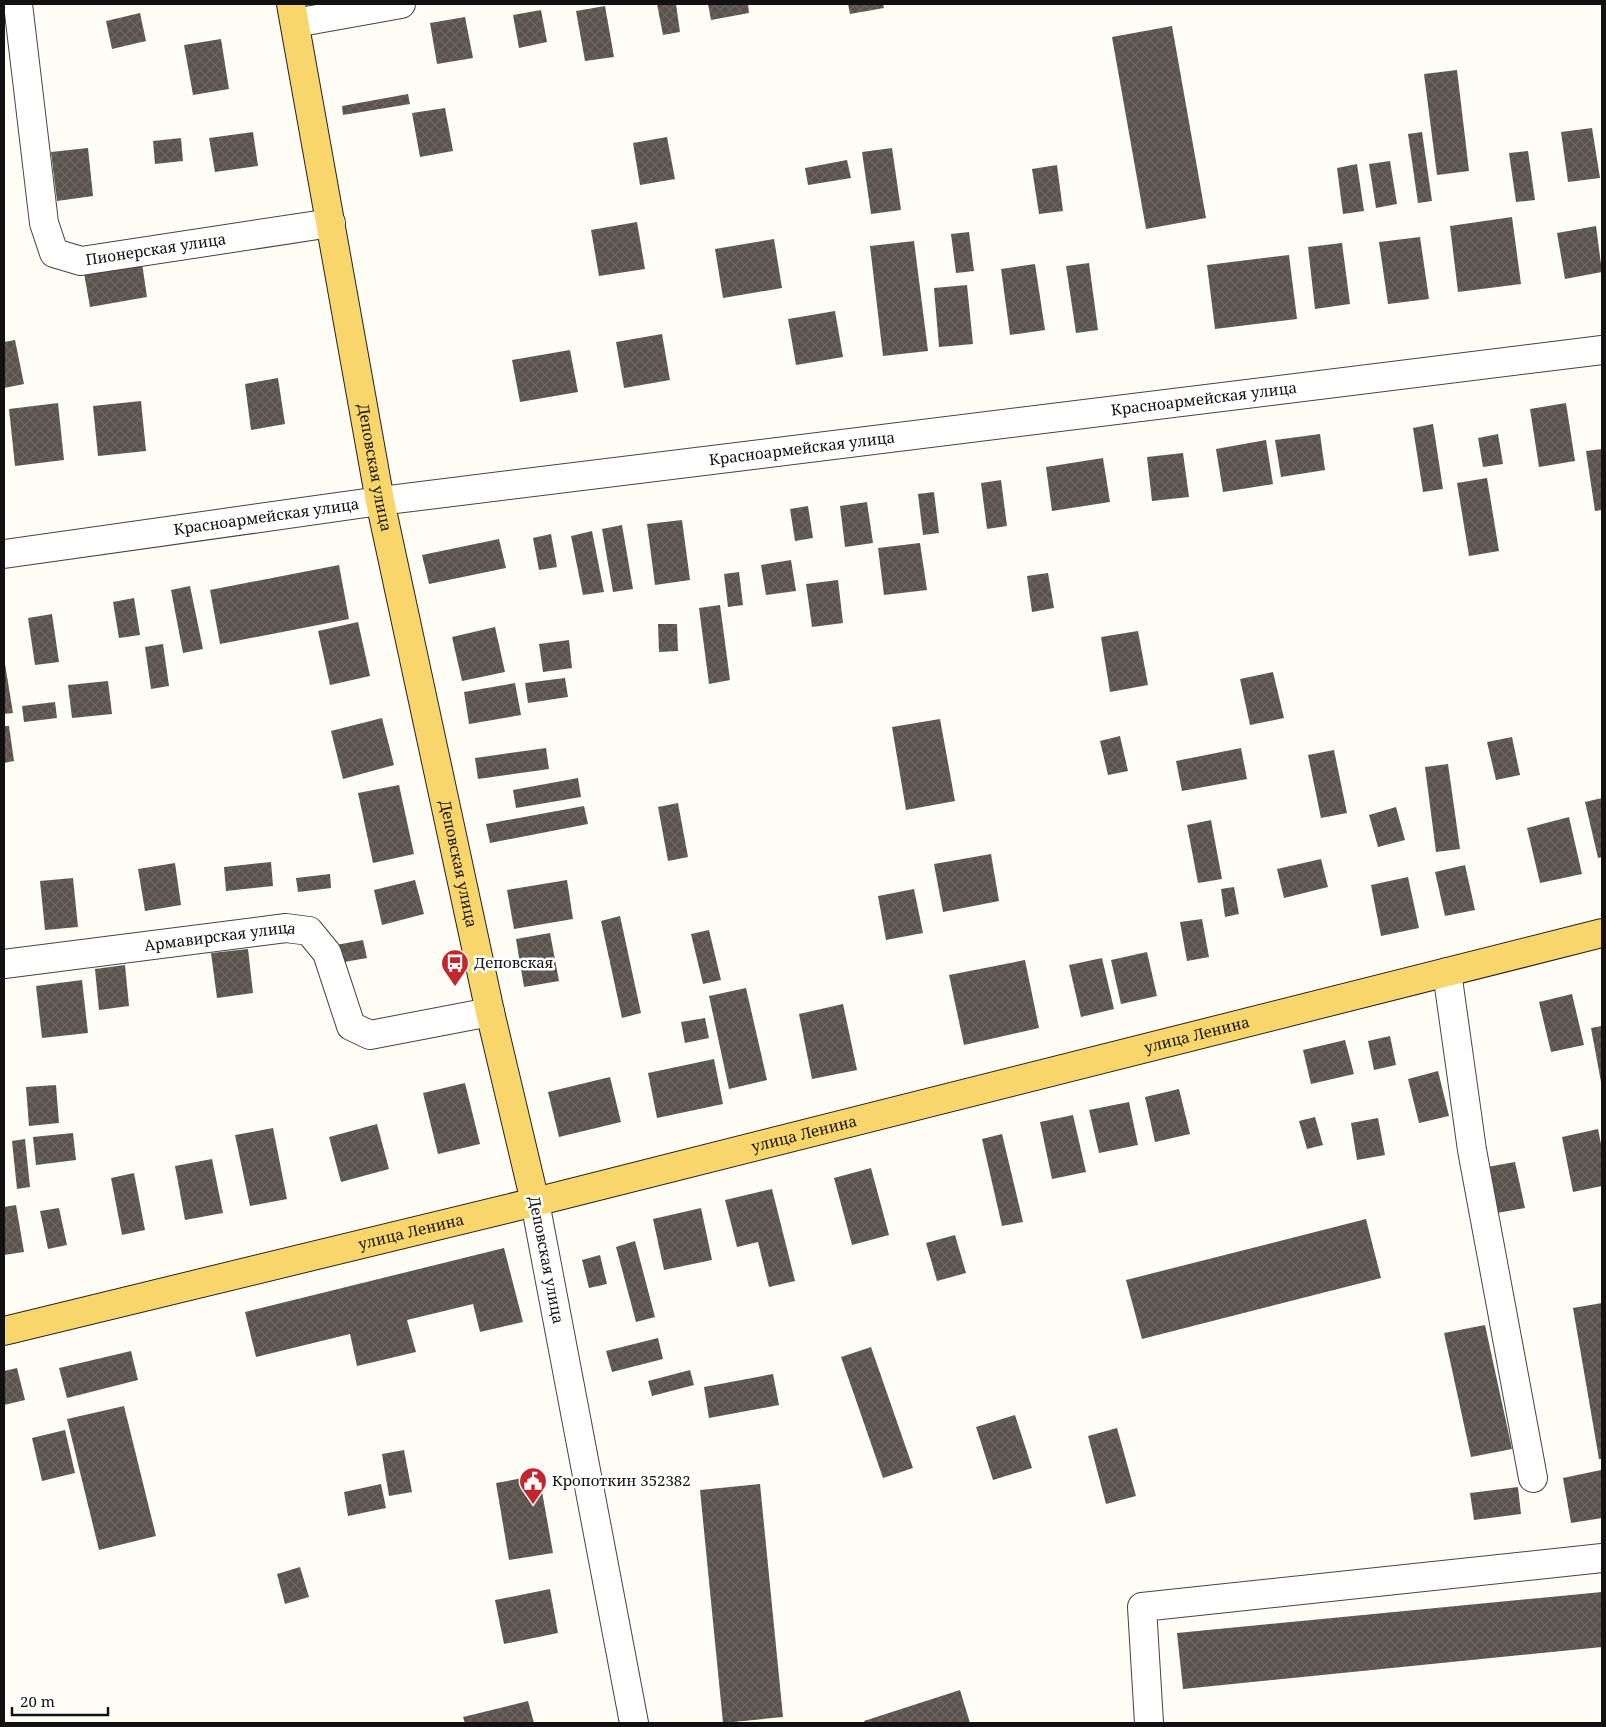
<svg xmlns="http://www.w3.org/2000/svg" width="1606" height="1727" font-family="'Noto Serif',serif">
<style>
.building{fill:url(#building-cross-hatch)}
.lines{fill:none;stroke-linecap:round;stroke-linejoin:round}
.minor-casing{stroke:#444;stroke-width:30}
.major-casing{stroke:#222;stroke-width:30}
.minor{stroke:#fff;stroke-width:28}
.major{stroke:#f9d66b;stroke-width:28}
.labels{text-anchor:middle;stroke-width:5;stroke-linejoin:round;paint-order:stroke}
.street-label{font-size:15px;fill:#111;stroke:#fff}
.poi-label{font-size:15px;fill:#111;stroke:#fff;text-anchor:start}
</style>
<defs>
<pattern id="building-cross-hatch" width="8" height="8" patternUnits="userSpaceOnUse" patternTransform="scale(1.25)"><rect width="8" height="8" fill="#5a524d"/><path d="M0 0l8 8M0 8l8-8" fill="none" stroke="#6d6662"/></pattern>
</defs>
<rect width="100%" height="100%" fill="#fffdf5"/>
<path class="building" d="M657,4h19l4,28 -17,3z
M708,4h40l1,9 -38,7z
M848,4h35l1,4 -34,6z
M605,6l9,51 -29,4 -9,-50z
M541,10l6,32 -28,6 -6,-33z
M140,13l6,28 -34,8 -6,-28z
M465,17l8,41 -36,6 -7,-41z
M1172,26l34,192 -60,11 -34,-192z
M221,39l8,50 -36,6 -9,-50z
M1457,70l12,101 -32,4 -13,-101z
M408,94l2,10 -67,11 -1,-9z
M445,108l8,43 -33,6 -8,-44z
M1592,128l8,50 -32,4 -7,-50z
M253,132l5,34 -43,6 -6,-34z
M1422,132l10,69 -14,2 -10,-69z
M667,137l8,42 -35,6 -7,-42z
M181,138l2,23 -28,3 -2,-23z
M88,148l5,48 -36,5 -6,-49z
M892,148l9,62 -30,4 -9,-62z
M1528,151l7,49 -19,2 -7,-49z
M847,160l4,18 -43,7 -3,-17z
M1390,161l7,43 -21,4 -7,-44z
M1357,164l7,47 -21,3 -6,-46z
M1057,165l6,46 -24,3 -7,-45z
M1512,217l9,67 -63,8 -8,-66z
M637,222l8,47 -46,7 -8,-46z
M1596,226l6,46 -37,7 -8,-46z
M969,232l5,39 -18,2 -5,-39z
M1420,237l9,62 -41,5 -9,-62z
M774,239l8,49 -59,10 -8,-49z
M914,241l14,110 -45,5 -13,-110z
M1342,243l8,61 -35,5 -7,-62z
M1289,255l8,64 -82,10 -8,-64z
M142,263l5,34 -57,10 -6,-34z
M1089,263l9,67 -22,3 -10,-67z
M1035,264l10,66 -35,5 -9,-66z
M967,285l6,59 -34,3 -5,-59z
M835,311l8,46 -47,8 -8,-46z
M662,334l8,46 -46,8 -8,-46z
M15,340l9,44 -20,4v-46z
M570,350l8,42 -58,10 -8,-42z
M278,378l7,46 -34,6 -6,-46z
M141,401l5,50 -48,5 -5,-50z
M58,403l6,57 -49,6 -6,-57z
M1566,403l9,58 -36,6 -9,-58z
M1433,424l10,65 -20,3 -10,-64z
M1320,434l5,36 -44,7 -6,-37z
M1498,434l5,30 -20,3 -5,-29z
M1266,440l7,44 -50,8 -7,-43z
M1602,449v61l-7,1 -9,-60z
M1183,453l6,44 -37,4 -5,-44z
M1103,458l7,44 -58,9 -6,-44z
M1487,478l12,73 -30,5 -12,-73z
M1001,480l6,46 -20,3 -6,-46z
M934,492l5,41 -16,2 -5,-41z
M867,502l6,41 -28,4 -5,-41z
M808,506l5,32 -18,3 -5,-32z
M682,520l8,60 -35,5 -8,-61z
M622,525l11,64 -20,3 -11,-63z
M592,531l12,61 -21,3 -12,-59z
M551,534l6,33 -18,3 -6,-32z
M499,539l7,29 -77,16 -7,-29z
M920,543l7,47 -43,5 -6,-47z
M791,560l5,31 -30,4 -5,-30z
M339,565l10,54 -129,25 -10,-54z
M739,572l4,33 -15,2 -4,-33z
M1048,573l6,35 -22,4 -5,-36z
M838,580l5,43 -31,4 -6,-43z
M190,586l13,63 -20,4 -12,-63z
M134,598l6,37 -21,3 -6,-36z
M720,605l10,75 -21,4 -10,-76z
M52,614l7,48 -24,3 -7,-47z
M358,622l12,54 -40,9 -12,-54z
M658,624h19l1,27 -19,1z
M495,627l10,45 -43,9 -10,-44z
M1138,631l10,54 -38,7 -9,-55z
M569,640l3,28 -29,4 -4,-28z
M163,644l6,42 -18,3 -6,-42z
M4,658l9,55 -9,1z
M1273,672l11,46 -34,7 -10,-46z
M565,678l3,19 -40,6 -3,-20z
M108,681l4,33 -40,4 -4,-33z
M515,683l6,32 -52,9 -5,-32z
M55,702l2,16 -33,4 -2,-16z
M382,718l12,47 -51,14 -12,-48z
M940,719l15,82 -49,9 -14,-83z
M4,726h5l5,35 -10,2z
M1120,736l8,35 -20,4 -8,-34z
M1512,737l8,38 -24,5 -9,-38z
M546,748l3,21 -71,10 -3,-21z
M1241,748l6,31 -65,12 -6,-30z
M1334,750l13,63 -26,5 -13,-63z
M1448,764l12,85 -24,3 -11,-85z
M578,778l3,19 -65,11 -3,-18z
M399,785l15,69 -41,9 -15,-70z
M1602,798v59l-4,1 -13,-56z
M678,803l10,54 -20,4 -10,-54z
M584,806l4,18 -98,19 -4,-19z
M1396,807l9,33 -27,7 -9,-32z
M1569,817l13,57 -42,9 -13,-55z
M1211,820l11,59 -24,4 -11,-58z
M991,854l8,47 -56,11 -9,-48z
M1321,859l7,28 -44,11 -7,-29z
M271,862l2,24 -47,5 -2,-24z
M175,863l6,42 -36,6 -7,-42z
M1465,865l10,45 -30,6 -10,-44z
M330,874l1,14 -33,4 -2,-14z
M1408,877l11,51 -38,8 -10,-51z
M73,878l5,49 -33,3 -5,-49z
M415,880l9,34 -42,11 -8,-35z
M567,880l6,39 -59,10 -7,-39z
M1234,887l5,27 -14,3 -4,-28z
M914,889l9,44 -37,7 -8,-44z
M620,916l21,97 -19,5 -21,-97z
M1202,919l7,38 -22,4 -7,-39z
M709,930l12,50 -18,4 -12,-50z
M550,933l9,48 -35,6 -8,-48z
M363,940l4,18 -28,5 -3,-18z
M248,949l5,44 -36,5 -6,-45z
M1147,952l10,44 -36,8 -10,-44z
M1102,958l12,51 -33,8 -12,-52z
M1025,960l14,68 -75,17 -15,-70z
M125,965l4,41 -30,4 -4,-41z
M82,980l6,53 -46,5 -6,-52z
M746,988l21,92 -38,9 -20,-93z
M1572,994l12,51 -33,7 -12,-50z
M843,1004l14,66 -45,9 -13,-65z
M705,1018l4,20 -24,5 -4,-21z
M1602,1026v56h-1l-10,-54z
M1390,1036l6,29 -22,5 -6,-29z
M1345,1040l9,34 -43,10 -8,-34z
M714,1059l9,45 -66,14 -9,-45z
M1438,1071l11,45 -30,7 -11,-44z
M610,1077l11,45 -62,15 -11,-45z
M465,1083l15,61 -42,10 -15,-61z
M56,1085l3,38 -30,3 -3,-39z
M1179,1089l11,45 -35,8 -10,-45z
M1129,1102l9,43 -39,8 -10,-43z
M1073,1115l13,57 -34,7 -12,-57z
M1315,1117l8,28 -16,4 -8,-28z
M1378,1118l7,37 -28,5 -6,-37z
M377,1124l12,45 -48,13 -12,-45z
M273,1128l14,71 -37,7 -15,-71z
M1598,1129l4,20v37l-29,6 -11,-55z
M73,1133l3,27 -40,5 -3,-28z
M1002,1134l21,88 -21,4 -20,-87z
M25,1139l5,48 -13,2 -5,-48z
M212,1159l11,54 -38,7 -10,-54z
M1515,1162l10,46 -28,5 -10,-46z
M871,1168l18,67 -37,10 -18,-67z
M134,1173l11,57 -23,5 -11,-57z
M772,1189l23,92 -26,6 -11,-45 -21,5 -12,-47z
M16,1205l8,47 -20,3v-48z
M59,1208l8,37 -19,4 -8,-38z
M701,1208l11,52 -48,10 -11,-51z
M1366,1219l15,59 -239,61 -16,-59z
M955,1235l11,38 -29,8 -11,-38z
M635,1241l20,76 -19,5 -20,-75z
M504,1248l19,74 -43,10 -7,-28 -66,16 9,32 -59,14 -7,-32 -94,23 -11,-45z
M600,1255l7,29 -18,4 -7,-28z
M1602,1303v156h-3l-26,-151z
M1485,1325l27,124 -41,8 -27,-124z
M658,1338l5,21 -51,13 -6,-21z
M871,1347l42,121 -30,10 -42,-121z
M131,1351l7,29 -71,18 -8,-30z
M17,1368l8,32 -21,5v-34z
M690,1370l4,15 -42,11 -4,-15z
M773,1374l6,31 -70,13 -5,-31z
M124,1406l32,130 -57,14 -32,-131z
M1015,1415l17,53 -39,12 -17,-53z
M1117,1428l19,68 -30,8 -18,-68z
M65,1430l10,43 -33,8 -10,-43z
M404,1450l8,42 -23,4 -7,-42z
M1601,1470l1,48 -31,5 -8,-45z
M539,1475l14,78 -44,7 -13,-77z
M381,1484l5,24 -38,8 -4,-24z
M760,1484l23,233 -60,6 -23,-233z
M1518,1487l3,27 -47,6 -4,-27z
M300,1567l9,30 -24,7 -8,-30z
M550,1589l8,44 -54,11 -9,-44z
M1602,1592v55l-419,42 -6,-56z
M960,1690l10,33h-105l-1,-2z
M528,1701l6,22h-69l-2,-6z"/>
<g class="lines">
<g class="minor-casing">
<g id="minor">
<path id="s1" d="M18,4l26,219 10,30 27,8 250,-38"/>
<path d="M295,23l106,-19"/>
<path id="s2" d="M4,554l376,-53 1222,-151"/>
<path id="s3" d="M4,964l282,-36 23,3 18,22 24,73 19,9 120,-23"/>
<path d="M1447,972l25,178 61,328"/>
<path d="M535,1202l99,521"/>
<path d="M1149,1723l-7,-116 460,-49"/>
</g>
</g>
<g class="major-casing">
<g id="major">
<path id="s4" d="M291,4l89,497 110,511 45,190"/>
<path id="s5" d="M4,1331l531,-129 1067,-269"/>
</g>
</g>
<use href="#minor" class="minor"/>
<use href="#major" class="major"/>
</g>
<defs>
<g id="bus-pin" transform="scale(1.4375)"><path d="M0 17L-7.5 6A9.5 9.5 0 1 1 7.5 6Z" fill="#c4262e" stroke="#fff"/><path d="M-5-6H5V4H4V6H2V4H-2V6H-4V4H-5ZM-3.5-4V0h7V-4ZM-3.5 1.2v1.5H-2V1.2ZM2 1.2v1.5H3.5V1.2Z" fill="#fff"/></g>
<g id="civic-pin" transform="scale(1.4375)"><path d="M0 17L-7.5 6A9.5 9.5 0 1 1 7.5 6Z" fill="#c4262e" stroke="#fff"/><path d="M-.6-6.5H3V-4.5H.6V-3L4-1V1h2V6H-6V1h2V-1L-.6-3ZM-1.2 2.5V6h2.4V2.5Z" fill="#fff"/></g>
</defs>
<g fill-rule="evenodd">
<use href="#bus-pin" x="455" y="963"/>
<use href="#civic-pin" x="533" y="1481"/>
</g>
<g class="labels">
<g class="street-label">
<text dy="5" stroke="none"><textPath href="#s1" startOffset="356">Пионерская улица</textPath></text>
<text dy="5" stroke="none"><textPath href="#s2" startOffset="1210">Красноармейская улица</textPath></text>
<text dy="5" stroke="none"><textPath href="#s2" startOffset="805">Красноармейская улица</textPath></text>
<text dy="5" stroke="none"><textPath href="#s4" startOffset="471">Деповская улица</textPath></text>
<text dy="5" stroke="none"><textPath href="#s2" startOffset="265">Красноармейская улица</textPath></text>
<text dy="5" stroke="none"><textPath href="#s4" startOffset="876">Деповская улица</textPath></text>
<text dy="5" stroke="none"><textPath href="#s3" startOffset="218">Армавирская улица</textPath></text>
<text dy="5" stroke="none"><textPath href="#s5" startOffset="1229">улица Ленина</textPath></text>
<text dy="5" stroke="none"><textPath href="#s5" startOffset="824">улица Ленина</textPath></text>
<text dy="5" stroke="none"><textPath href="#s5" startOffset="419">улица Ленина</textPath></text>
<text transform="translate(546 1260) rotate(79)" y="5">Деповская улица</text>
</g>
<g class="poi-label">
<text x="474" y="968">Деповская</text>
<text x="552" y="1486">Кропоткин 352382</text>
</g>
</g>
<rect width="1606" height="1727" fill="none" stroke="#111111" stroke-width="10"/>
<path d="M12 1707v8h96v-8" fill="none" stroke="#111111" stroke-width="2.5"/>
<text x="20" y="1707" font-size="15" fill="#111111" stroke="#ffffff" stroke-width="4" paint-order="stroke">20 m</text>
</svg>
